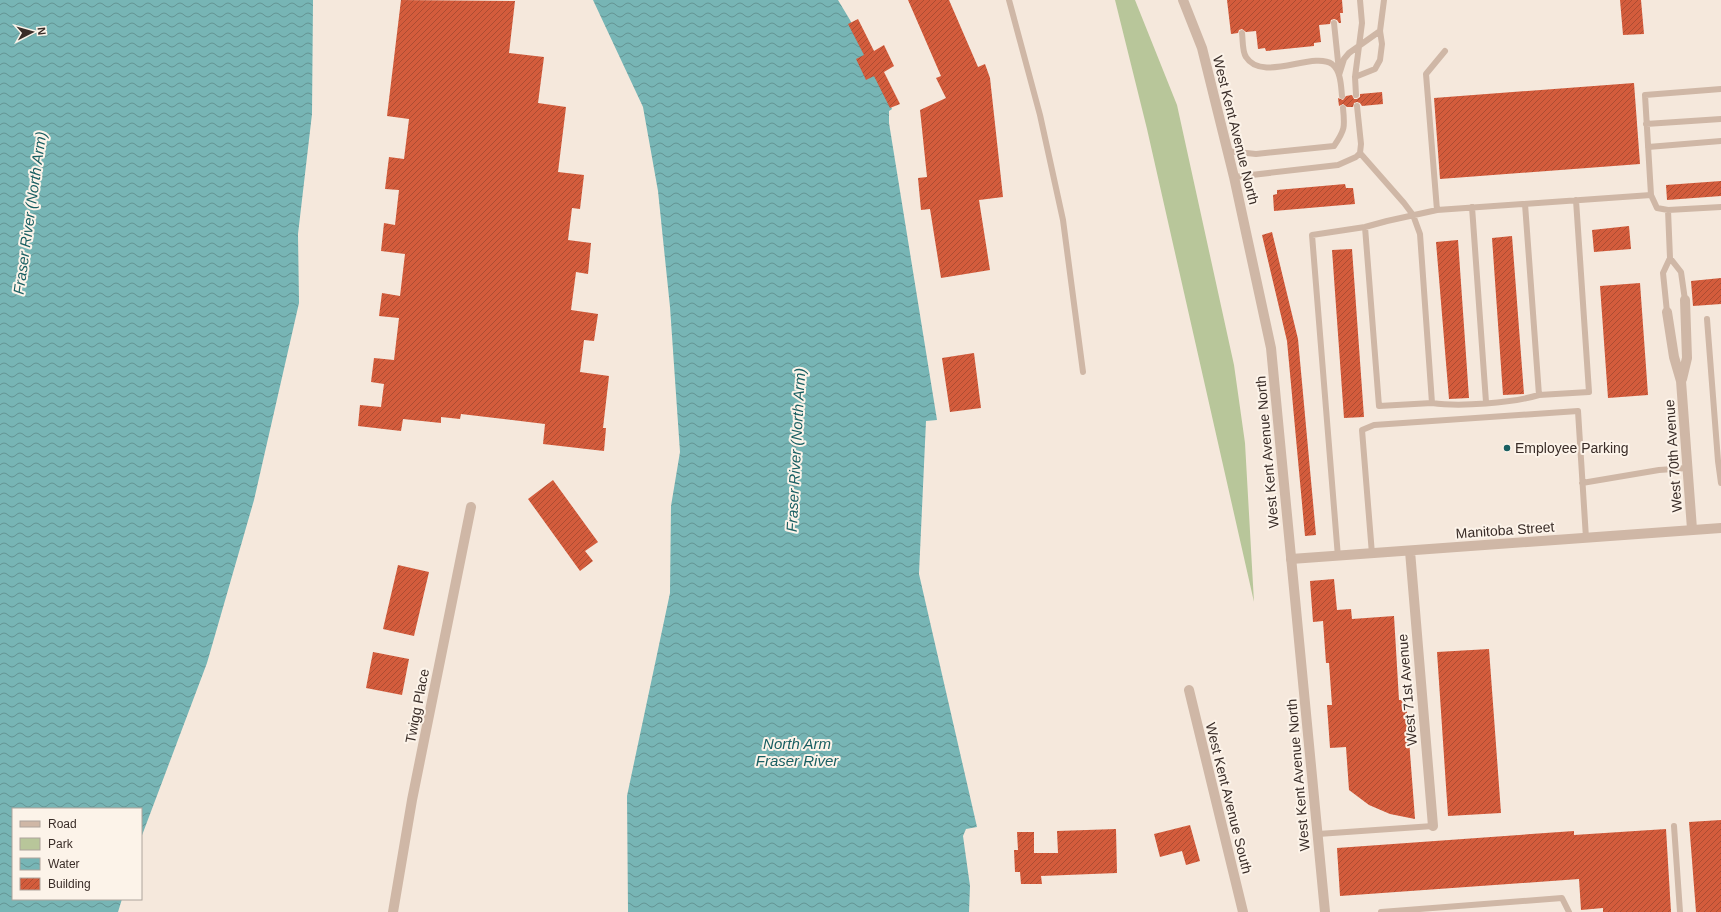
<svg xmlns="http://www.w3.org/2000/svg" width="1721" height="912" font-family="Arial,sans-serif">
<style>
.green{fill:#b8c69a}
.water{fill:url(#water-waves)}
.building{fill:url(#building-hatch)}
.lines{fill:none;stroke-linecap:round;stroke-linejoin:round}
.service{stroke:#cfb7a6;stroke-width:6}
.minor{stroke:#cfb7a6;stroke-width:10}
.tertiary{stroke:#cfb7a6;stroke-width:10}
.poi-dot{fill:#185e61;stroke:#fcf3e9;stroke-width:1.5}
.labels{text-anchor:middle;stroke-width:4;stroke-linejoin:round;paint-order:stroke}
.street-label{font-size:14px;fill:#3a2d28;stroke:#fcf3e9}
.poi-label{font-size:14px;fill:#3a2d28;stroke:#fcf3e9;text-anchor:start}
.water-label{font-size:15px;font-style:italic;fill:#185e61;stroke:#fcf3e9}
</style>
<defs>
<pattern id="water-waves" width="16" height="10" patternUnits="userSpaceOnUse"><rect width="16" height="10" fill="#77b5b5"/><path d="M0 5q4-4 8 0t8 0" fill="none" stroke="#639493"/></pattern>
<pattern id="building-hatch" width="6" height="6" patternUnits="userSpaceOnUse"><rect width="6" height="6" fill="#d35c3c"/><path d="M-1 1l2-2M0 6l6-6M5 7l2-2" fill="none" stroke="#ac4c32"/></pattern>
</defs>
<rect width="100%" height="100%" fill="#f5e8dc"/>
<path class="green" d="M1115,0h20l42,105 57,260 11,78 9,159 -107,-473z"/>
<path class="water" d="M0,0h313l-1,114 -14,120 1,69 -45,197 -47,163 -66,175v-29h-128v90h109l-4,13h-118z
M593,0h245l12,20 42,89 -3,2v12l48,297 -11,1 -7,153 58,253 -11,2 -3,7 7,50 -1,26h-341l-1,-116 43,-203 1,-87 9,-54 -10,-145 -12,-116 -15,-84z"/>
<path class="building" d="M401,0l114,1 -6,52 35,4 -6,46 28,4 -8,65 26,3 -4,34 -8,-1 -4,32 23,3 -3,31 -12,-2 -5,38 27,4 -4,27 -10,-1 -4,32 29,4 -6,52h3l-2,23 -61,-7 2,-20 -84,-10 -1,5 -19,-2v6l-38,-4 -2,12 -43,-5 2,-21 21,2 3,-23 -13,-2 3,-24 20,2 5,-42 -20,-2 3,-23 18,3 5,-42 -24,-3 3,-28 11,2 4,-35 -14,-1 4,-32 15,2 5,-40 -22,-3z
M908,0h41l29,67 7,-3 5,14 13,119 -24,3 11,70 -49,8 -11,-69 -9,1 -3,-32 9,-1 -7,-67 26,-12 -10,-20 5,-2z
M1227,0h115l1,13h-3l1,10h-2l-2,-3 -3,-1 -3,1 -1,4 -11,1 2,17 -7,1v3l-48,5 -1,-3 -7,1 -2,-18 -10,1 -4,-3 -3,1 -1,3 -7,1z
M1620,0h21l3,34 -21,1z
M858,19l16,32 10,-6 10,21 -10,6 16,32 -10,4 -16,-32 -8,4 -10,-21 8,-4 -16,-31z
M1634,83l6,81 -200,15 -6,-81z
M1382,92l1,12 -21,2 -2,-3 -3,-1 -3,1 -1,4h-6l-4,-3 -4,2 -1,-8 5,2 3,-4 6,-1 2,4h3l3,-2v-3z
M1721,181v15l-54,4 -1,-15z
M1345,184l1,4h7l2,16 -81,7 -1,-16 4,-1v-4z
M1629,226l2,23 -37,3 -2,-22z
M1272,232l26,107 18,196 -11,1 -18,-195 -25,-106z
M1512,236l12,158 -21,1 -11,-157z
M1458,240l11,158 -20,1 -13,-157z
M1352,249l12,168 -20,1 -12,-168z
M1721,278v26l-28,2 -2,-25z
M1640,283l8,112 -40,3 -8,-112z
M974,353l7,55 -31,4 -8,-54z
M553,480l45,62 -13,9 8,10 -13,10 -52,-72z
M398,565l31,7 -15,64 -31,-7z
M1334,579l3,31 14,-1 1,10 42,-3 5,84h7l9,119 -25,-5 -21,-9 -20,-15 -3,-43 -16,1 -3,-43h5l-3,-42h-3l-3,-42 -10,1 -3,-41z
M1489,649l12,164 -53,3 -11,-164z
M373,652l36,7 -7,36 -36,-7z
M1721,820v92h-25l-7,-90z
M1190,825l10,36 -14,4 -4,-14 -22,6 -6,-23z
M1116,829l1,44 -76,3 1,8h-21l-1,-12h-5l-1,-22h4l-1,-18h17v21h24l-1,-22z
M1666,829l5,83h-68v-4l-22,2 -2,-31 -239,17 -3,-48 237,-17v4z"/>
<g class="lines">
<path class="service" d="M1009,0l31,115 23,105 20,152
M1334,23l5,48
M1242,33c1,7 0,18 4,24 16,26 67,-6 86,7 9,7 9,22 10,32
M1339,75l5,-16 5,-6 31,-22
M1355,77l20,-8 5,-9 2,-16 -2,-13 4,-31
M1721,89l-76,6 6,100 6,13 11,2 53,-3
M1356,95l-1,-18 7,-54 -2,-23
M1646,124l75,-5
M1648,147l73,-6
M1227,151l29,3 78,-8c11,-16 11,-19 9,-38
M1360,153l44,50 9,12 7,19 12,169 -53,3 -14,-179
M1234,177l104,-12 18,-8 4,-4 1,-9 -4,-38
M1525,204l14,191 50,-3 -13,-192
M1472,207l14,195
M1437,210l-11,-136 19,-23
M1670,258l11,14 4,28
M1667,312l-4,-39 7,-15 -2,-48
M1707,319l11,142 3,22
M1432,403c28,4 80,0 107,-8
M1582,483l77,-13 28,-2
M1372,554l-10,-124 12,-5 204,-14 8,127
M1338,557l-26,-322 53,-8 22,-6 50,-11 214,-15
M1674,826l6,86
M1318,834l115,-8
M1381,912l181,-14 7,14"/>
<path class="minor" d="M1667,312l7,45 7,24 11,148
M1682,379l5,-21 -2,-58
M1410,551l23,275
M1291,559l430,-31
M1189,690l54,222
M393,912l19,-112 59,-293"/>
<path class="tertiary" d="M1183,0l19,48 32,129 37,171 54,564"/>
</g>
<circle class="poi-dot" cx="1507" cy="448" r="4"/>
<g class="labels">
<g class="street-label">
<text transform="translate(1236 130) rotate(76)" y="5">West Kent Avenue North</text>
<text transform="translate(1267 452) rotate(-95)" y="5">West Kent Avenue North</text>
<text transform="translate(1673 456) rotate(-94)" y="5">West 70th Avenue</text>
<text transform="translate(1505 530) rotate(-4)" y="5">Manitoba Street</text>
<text transform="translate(1407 690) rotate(-95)" y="5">West 71st Avenue</text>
<text transform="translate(417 706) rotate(-79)" y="5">Twigg Place</text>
<text transform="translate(1298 775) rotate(-95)" y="5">West Kent Avenue North</text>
<text transform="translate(1229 798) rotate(76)" y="5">West Kent Avenue South</text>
</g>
<g class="poi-label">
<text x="1515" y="453">Employee Parking</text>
</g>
<g class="water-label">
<text transform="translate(30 213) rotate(-82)" y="5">Fraser River (North Arm)</text>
<text transform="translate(796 450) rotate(-87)" y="5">Fraser River (North Arm)</text>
<text x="797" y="749">North Arm<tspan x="797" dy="17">Fraser River</tspan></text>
</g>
</g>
<rect x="12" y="808" width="130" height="92" fill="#fcf3e9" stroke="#aea49c"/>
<rect x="20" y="821" width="20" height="6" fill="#cfb7a6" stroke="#aea49c"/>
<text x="48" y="828" font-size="12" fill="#3a2d28">Road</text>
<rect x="20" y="838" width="20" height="12" fill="#b8c69a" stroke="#aea49c"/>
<text x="48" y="848" font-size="12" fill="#3a2d28">Park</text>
<rect x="20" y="858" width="20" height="12" fill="url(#water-waves)" stroke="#aea49c"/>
<text x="48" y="868" font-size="12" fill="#3a2d28">Water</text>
<rect x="20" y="878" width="20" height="12" fill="url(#building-hatch)" stroke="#aea49c"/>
<text x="48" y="888" font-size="12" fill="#3a2d28">Building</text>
<g transform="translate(32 32) rotate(84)" stroke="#fcf3e9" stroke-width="3" paint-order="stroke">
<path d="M0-3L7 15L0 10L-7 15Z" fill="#3a2d28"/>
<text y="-6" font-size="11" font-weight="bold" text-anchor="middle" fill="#3a2d28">N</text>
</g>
</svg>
